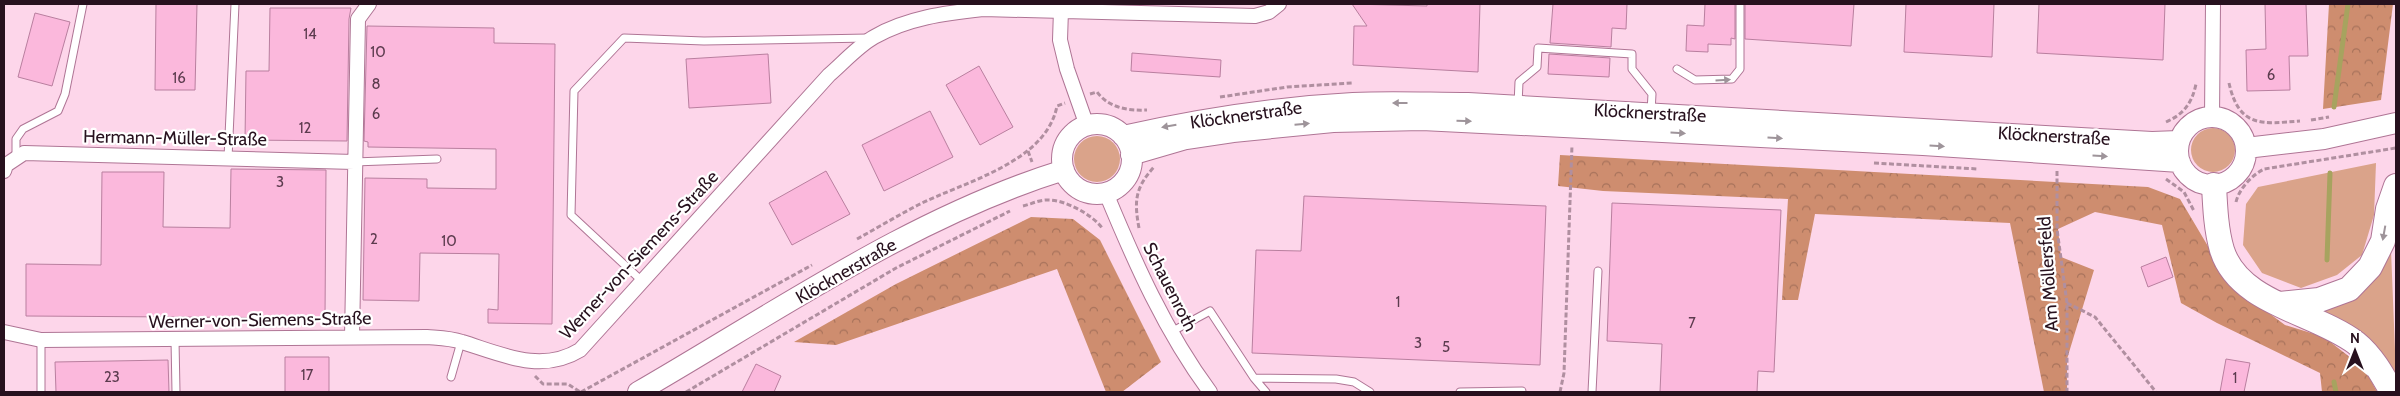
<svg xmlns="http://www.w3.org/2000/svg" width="2400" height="396" font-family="Cabin,sans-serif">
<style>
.grass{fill:#daa38a}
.forest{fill:url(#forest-crowns)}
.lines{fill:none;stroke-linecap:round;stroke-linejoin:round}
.stream{stroke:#a7a35f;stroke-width:5}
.building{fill:#fbb8dc;stroke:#b97f9f}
.service-casing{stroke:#af7595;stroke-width:9}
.minor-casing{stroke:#af7595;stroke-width:16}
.secondary-casing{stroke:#af7595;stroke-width:22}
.trunk-casing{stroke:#af7595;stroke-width:26}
.path{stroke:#b08fa0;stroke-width:3;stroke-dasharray:5 2.5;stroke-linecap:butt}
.service{stroke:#fff;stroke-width:7}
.minor{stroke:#fff;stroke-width:14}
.secondary{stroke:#fff;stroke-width:20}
.trunk{stroke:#fff;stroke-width:24}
.oneway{fill:#9e949a}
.labels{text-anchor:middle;stroke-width:4.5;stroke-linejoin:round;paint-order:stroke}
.number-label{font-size:15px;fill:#5c3b4e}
.street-label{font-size:18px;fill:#27111e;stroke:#fff}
</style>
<defs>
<pattern id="forest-crowns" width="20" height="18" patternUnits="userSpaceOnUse" patternTransform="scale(1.25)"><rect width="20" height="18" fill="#ce8d6f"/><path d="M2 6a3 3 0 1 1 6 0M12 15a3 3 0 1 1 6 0" fill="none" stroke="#a7725b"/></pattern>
</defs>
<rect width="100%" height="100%" fill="#fdd6ea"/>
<path class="grass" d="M2191 150a22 22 0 1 1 44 0a22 22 0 1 1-44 0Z
M1074 159a23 23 0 1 1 46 0a23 23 0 1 1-46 0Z
M2376,163l-2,52 -12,40 -25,20 -36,13 -39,-15 -19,-28 3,-41 12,-17z
M2391,250l5,125 -21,-29 -61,-35z"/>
<path class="forest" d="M2329,4h64l-12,96 -58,9z
M1560,155l588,32 32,12 51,86 54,40 39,12 41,32 12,23h-55l-2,-19 -103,-50 -36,-20 -19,-78 -67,-13 -37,17 3,28 33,13 -27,89v33h-23l-34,-169 -195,-9 -17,86h-16l6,-101 -185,-8 -45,-5z
M1031,217l42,2 27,21 61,122 -39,30h-16l-49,-123 -221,76 -42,-3 102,-58z"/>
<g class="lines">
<path class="stream" d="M2334,107l14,-103
M2327,260l3,-87
M2334,382l2,10"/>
</g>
<path class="building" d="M156,4h41l-2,86h-40z
M1352,4l75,2v-2h53l-2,68 -125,-7 1,-39h13z
M1553,4h74l-1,25 -14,-1 -1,19 -61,-4z
M1705,4h30v35l-4,-1v7l-23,-1v8l-22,-1 1,-26 17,1z
M1745,4h109l-3,42 -106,-7z
M1906,4h88l-2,53 -88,-5z
M2039,4h126l-2,56 -126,-7z
M2265,4h41l2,52h-19l1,34 -43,1 -1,-41 20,-1z
M270,8h81l-2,11 -2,122 -102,-1 1,-69h23z
M35,13l35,9 -18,64 -34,-9z
M367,26l127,2v15l61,1 -3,280 -64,-1v-14l10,1 1,-56 -79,-1 -1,48 -56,-1 2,-122 62,1v9l69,1v-40l-128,-2v-5l-4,-1z
M1132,53l89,7 -1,17 -89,-6z
M768,54l3,49 -82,5 -3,-49z
M1549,54l61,4 -1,19 -61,-3z
M979,66l34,61 -33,18 -34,-60z
M930,111l23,46 -69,34 -22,-46z
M231,169l95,1 -1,148 -299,-2v-52l75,1 1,-93h62l-1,55 67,1z
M826,171l24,43 -58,31 -23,-42z
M1304,196l242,10 -6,159 -288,-12 4,-103 45,1z
M1612,203l169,7 -7,162 -16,-1 -1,21h-97l2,-48 -55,-3z
M2166,257l7,20 -25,10 -7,-20z
M285,357h44v35h-44z
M2226,359l24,4 -6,29h-24z
M168,360l1,32h-113l-1,-30z
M756,364l25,12 -7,16h-32z"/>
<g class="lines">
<g class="service-casing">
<path id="service" d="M1677,69l18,11 37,-1 8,-10v-65
M1518,105l1,-23 18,-15 1,-19 94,6v15l20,25 -1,18
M16,158v-19l7,-10 35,-18 7,-17 18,-90
M228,158l7,-154
M354,162l83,-3
M643,282l-72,-67 3,-124 50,-53 80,3 164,-3
M1171,332l39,-21 44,67 82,1 18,3 16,10
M41,340v52
M175,340l1,52
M451,377l10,-35
M1254,378l12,14
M1460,392l62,-1
M1592,392l6,-121"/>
</g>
<g class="minor-casing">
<path id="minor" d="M1061,10l-1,30 7,29 20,57
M2212,117l1,-113
M4,171l2,-6 18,-12 330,9
M1106,193c29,70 59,138 104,199
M4,332l37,8 386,-3c12,1 23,1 35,5 39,12 79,32 118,8l249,-275c14,-12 29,-29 45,-38 33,-19 71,-24 109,-28l272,7 14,-4 10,-8
M352,337l6,-318 11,-15"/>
</g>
<g class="secondary-casing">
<path id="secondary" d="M2178 151a34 34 0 1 1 68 0a34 34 0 1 1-68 0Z
M1062 159a35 35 0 1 1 70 0a35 35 0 1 1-70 0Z
M1123,136c75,-17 153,-29 230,-33 39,-2 77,0 115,0l684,39 27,-1
M2246,148l78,-9 72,-16
M1131,155l55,-16 47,-7 100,-10 89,-2 501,25 257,17
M638,392c137,-79 274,-175 426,-222"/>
</g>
<g class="trunk-casing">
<path id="trunk" d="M2214,185c1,21 2,45 8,65 17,54 93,62 134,93 16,13 26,31 36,49
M2280,304l39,-4 30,-11 21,-22 13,-26 5,-32 8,-23"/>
</g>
<path class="path" d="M2229,83c10,45 33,41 71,38
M1090,94l7,-2c12,16 31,19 50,18
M1220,97l67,-10 65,-4
M2311,120l18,-3
M2166,122c18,-8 26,-19 30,-38
M1028,151l4,11
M1874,163l104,6
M2057,171v58l10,74v89
M2166,179l18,13 10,19
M2236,202c3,-13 16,-27 28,-33l132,-21
M1023,206c8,-2 16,-6 24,-6 17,-1 46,15 55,28
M1139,228c-5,-27 -4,-40 15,-61
M857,239c20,-11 40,-23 61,-34 45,-23 128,-42 139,-99l8,-3
M2067,303l28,14 61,75
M535,376l8,8h25l12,8
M581,392l231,-127
M686,392l210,-124 114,-57
M1560,392l4,-19 8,-228"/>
<use href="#service" class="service"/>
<use href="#minor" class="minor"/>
<use href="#secondary" class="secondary"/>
<use href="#trunk" class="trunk"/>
</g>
<defs><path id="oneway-solid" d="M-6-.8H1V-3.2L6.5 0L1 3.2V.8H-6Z" transform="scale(1.25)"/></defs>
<g class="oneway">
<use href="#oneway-solid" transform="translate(1723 80) rotate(-4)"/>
<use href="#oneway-solid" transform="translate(1400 103) rotate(180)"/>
<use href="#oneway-solid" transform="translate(1464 121) rotate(2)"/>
<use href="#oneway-solid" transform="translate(1302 124) rotate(-5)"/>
<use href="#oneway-solid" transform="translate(1169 126) rotate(170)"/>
<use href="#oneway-solid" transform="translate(1678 133) rotate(3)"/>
<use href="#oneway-solid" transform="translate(1775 138) rotate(3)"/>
<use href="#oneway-solid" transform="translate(1937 146) rotate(4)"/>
<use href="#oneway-solid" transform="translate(2100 156) rotate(3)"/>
<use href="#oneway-solid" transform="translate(2384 233) rotate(100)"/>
</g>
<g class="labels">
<g class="number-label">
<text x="310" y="39">14</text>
<text x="378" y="57">10</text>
<text x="2271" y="80">6</text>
<text x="179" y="83">16</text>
<text x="376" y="89">8</text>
<text x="376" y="119">6</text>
<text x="305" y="133">12</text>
<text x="280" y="187">3</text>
<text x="374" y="244">2</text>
<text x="449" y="246">10</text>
<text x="1398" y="307">1</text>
<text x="1692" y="328">7</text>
<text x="1418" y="348">3</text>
<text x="1446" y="352">5</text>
<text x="307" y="380">17</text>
<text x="112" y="382">23</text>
<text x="2235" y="383">1</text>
</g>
<g class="street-label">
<text transform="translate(1650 113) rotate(3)" y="6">Klöcknerstraße</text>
<text transform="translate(1246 115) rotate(-8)" y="6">Klöcknerstraße</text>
<text transform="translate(2054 136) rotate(3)" y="6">Klöcknerstraße</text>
<text transform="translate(175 138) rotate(1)" y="6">Hermann-Müller-Straße</text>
<text transform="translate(639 255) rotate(-47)" y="6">Werner-von-Siemens-Straße</text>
<text transform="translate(846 271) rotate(-30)" y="6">Klöcknerstraße</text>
<text transform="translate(2048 274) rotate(-94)" y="6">Am Möllersfeld</text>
<text transform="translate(1170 287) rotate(63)" y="6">Schauenroth</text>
<text transform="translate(260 320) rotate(-1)" y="6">Werner-von-Siemens-Straße</text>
</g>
</g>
<rect width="2400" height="396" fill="none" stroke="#27111e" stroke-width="10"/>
<g transform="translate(2355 351)" stroke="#ffffff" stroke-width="4" paint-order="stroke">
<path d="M0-4L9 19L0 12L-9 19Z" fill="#27111e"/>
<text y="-8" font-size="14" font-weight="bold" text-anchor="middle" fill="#27111e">N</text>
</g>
</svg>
